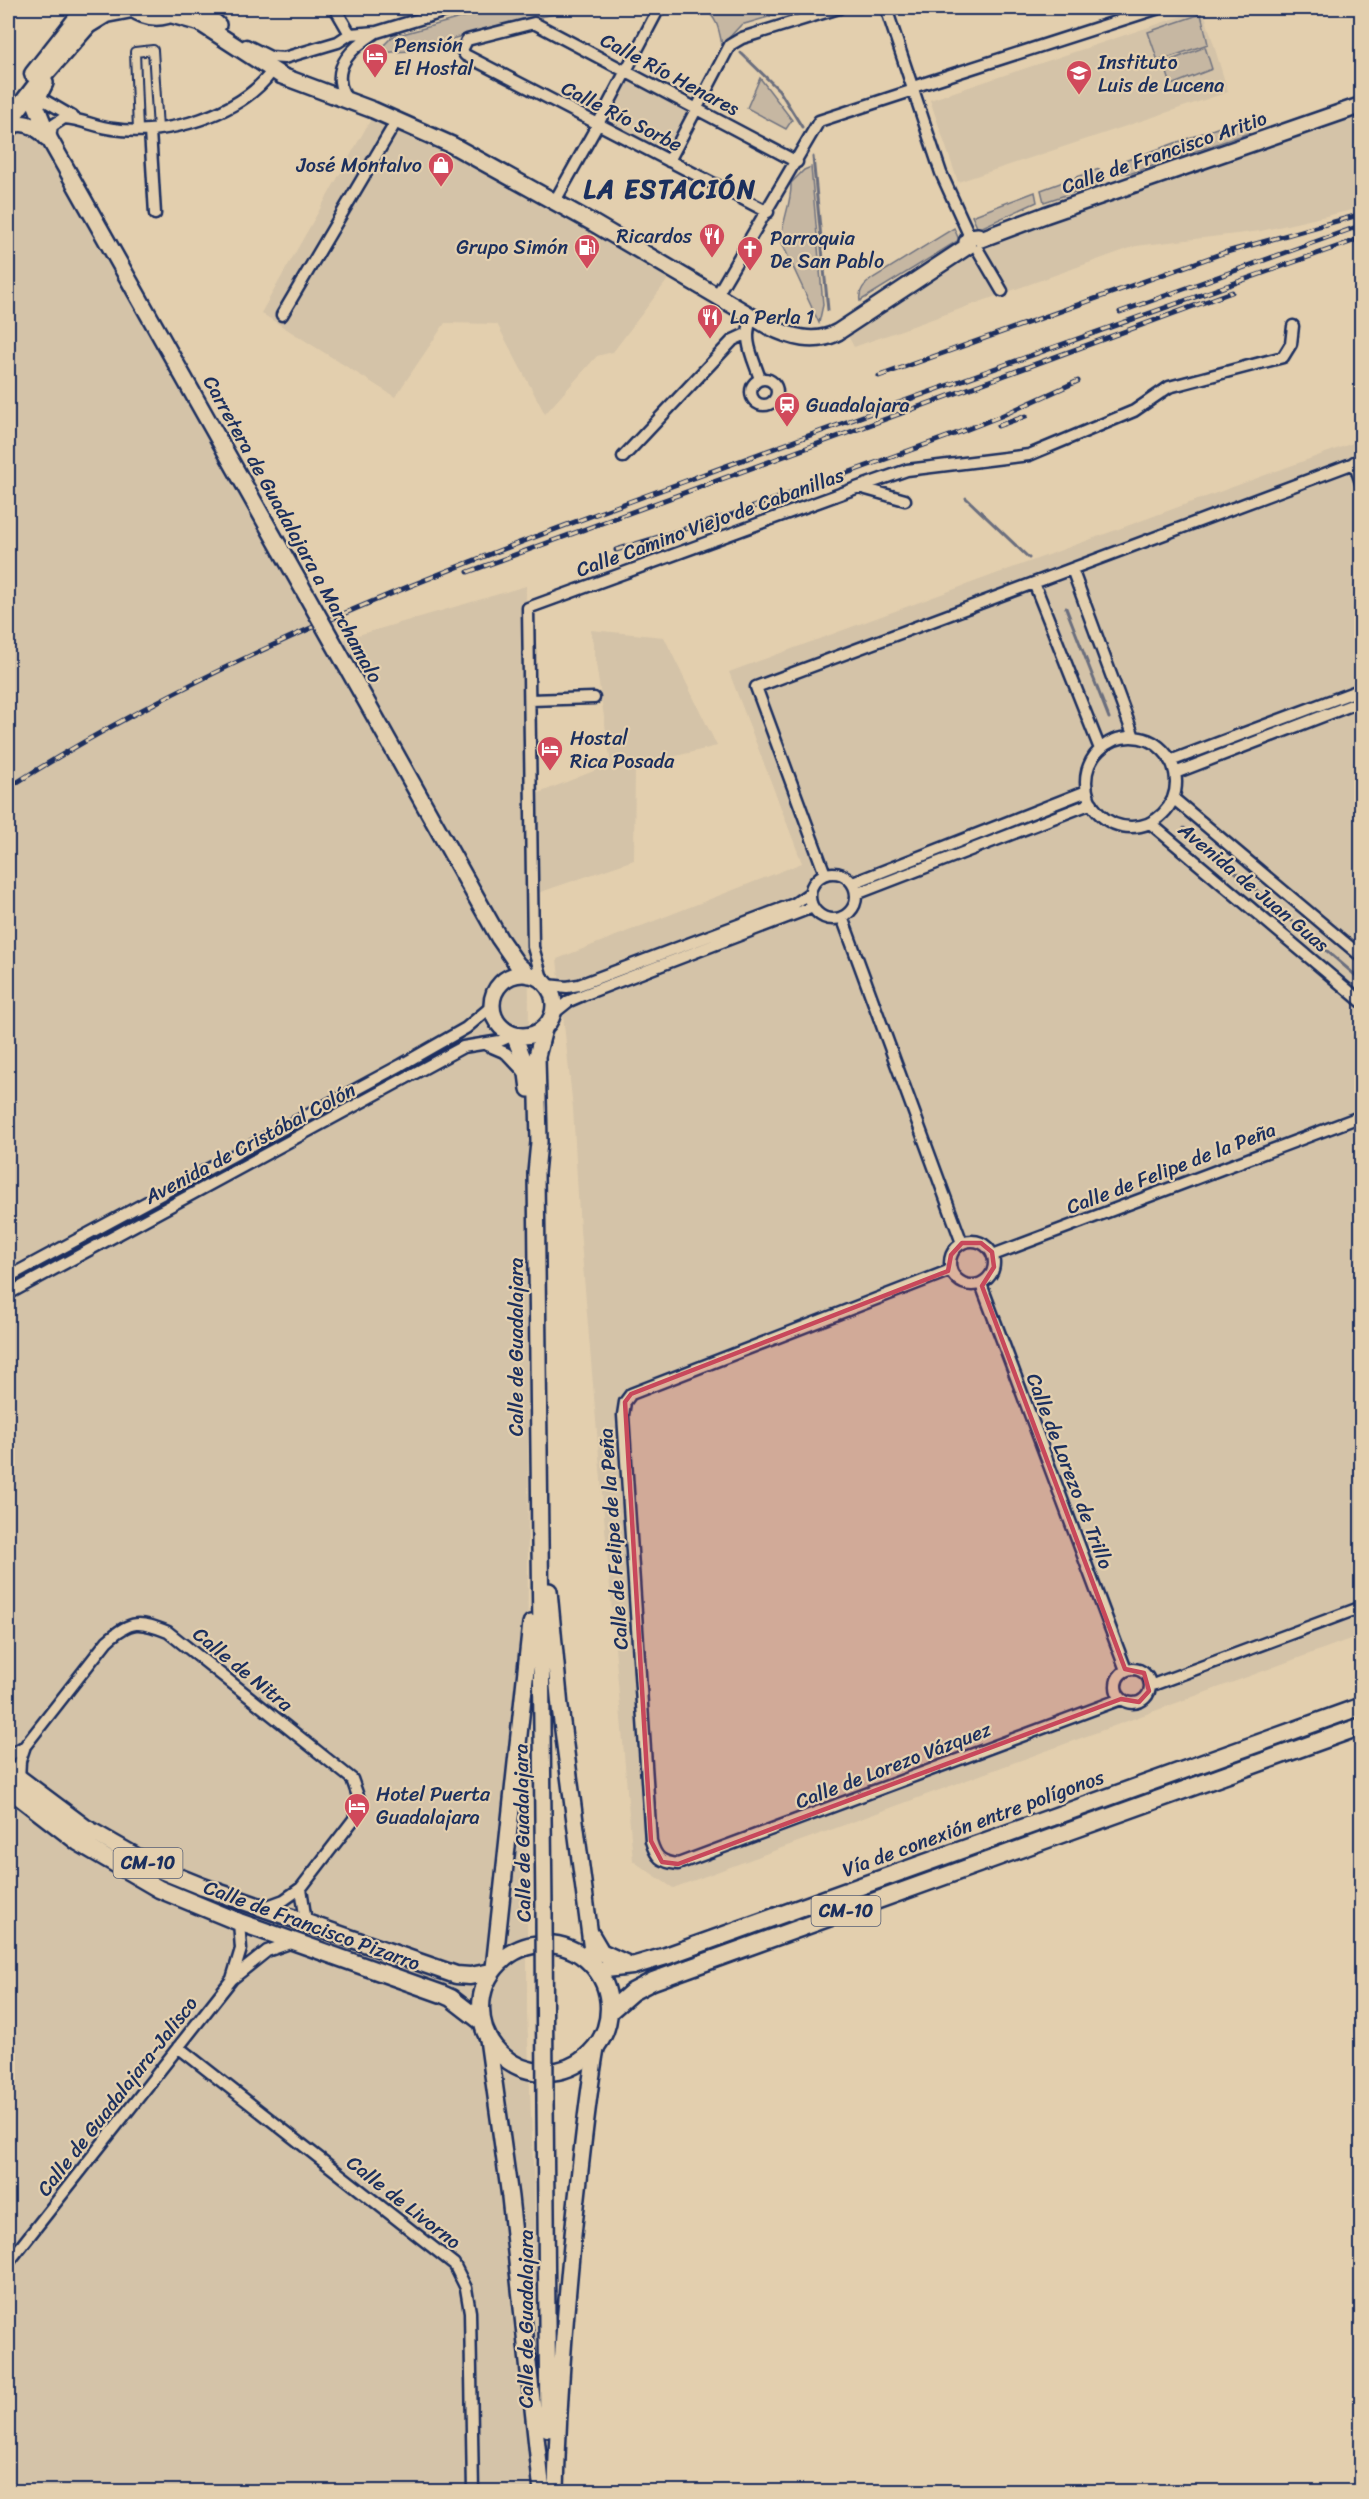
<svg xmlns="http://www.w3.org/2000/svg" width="1369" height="2499" font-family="Sriracha,sans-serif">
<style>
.built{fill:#d4c3a8}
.green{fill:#c6b7a2;stroke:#707380;stroke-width:1.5}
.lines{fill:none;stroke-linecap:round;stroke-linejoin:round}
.stream{stroke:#6a6e7e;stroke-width:3}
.pedestrian-casing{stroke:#1b2f5e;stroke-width:12}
.minor-casing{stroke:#1b2f5e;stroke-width:15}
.secondary-casing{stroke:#1b2f5e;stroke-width:20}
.primary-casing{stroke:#1b2f5e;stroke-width:21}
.pedestrian{stroke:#e3cfae;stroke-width:8}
.minor{stroke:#e3cfae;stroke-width:10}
.secondary{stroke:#e3cfae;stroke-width:15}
.primary{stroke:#e3cfae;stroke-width:16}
.rail-casing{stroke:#1b2f5e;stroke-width:5}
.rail{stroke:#e3cfae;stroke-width:3;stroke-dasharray:9;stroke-linecap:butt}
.secondary-bridge-casing{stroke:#1b2f5e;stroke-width:20;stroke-linecap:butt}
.secondary-bridge{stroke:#e3cfae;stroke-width:15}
.marked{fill:#c8485b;fill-opacity:0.2;stroke:#c8485b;stroke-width:4.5;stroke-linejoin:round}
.labels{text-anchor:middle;stroke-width:4.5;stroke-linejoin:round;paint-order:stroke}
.shield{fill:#e3cfae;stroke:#575f76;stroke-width:1.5}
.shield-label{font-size:18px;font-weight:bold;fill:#1b2f5e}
.poi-label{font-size:20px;fill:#1b2f5e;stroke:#e3cfae;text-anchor:start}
.street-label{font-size:20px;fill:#1b2f5e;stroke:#e3cfae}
.district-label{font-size:26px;font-weight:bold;letter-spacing:1.5px;fill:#1b2f5e;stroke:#e3cfae}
</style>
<rect width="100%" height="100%" fill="#e3cfae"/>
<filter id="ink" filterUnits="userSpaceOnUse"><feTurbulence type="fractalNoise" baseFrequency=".0167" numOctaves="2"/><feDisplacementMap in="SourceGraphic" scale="12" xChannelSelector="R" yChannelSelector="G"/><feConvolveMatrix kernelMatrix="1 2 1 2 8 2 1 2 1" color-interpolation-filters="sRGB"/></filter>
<g filter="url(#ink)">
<path class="built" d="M1203,9l25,83 -270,90 -28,-82z
M627,79l63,33 -22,40 -62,-33z
M1361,106v102l-100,23 -125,15 -282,101 -7,-13 132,-93z
M371,119l41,18 40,8 221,124 -7,13 -53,70 -16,4 -52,58 -48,-90 -52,-1 -50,74 -134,-84z
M19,129l12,3 9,8 284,505 202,-59 -2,213 87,-35 -20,-134 73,7 53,109 -82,20 -1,94 -105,36 -2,1117 19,478 -538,1v-2356z
M1361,440v1195l-688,253 -40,-27 -53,-631 -7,-122 -16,-149 245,-96 -73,-191z"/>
<path class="green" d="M496,8h88l-88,18 -85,25 -35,2 16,-16z
M703,8h96l-58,17 -19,20c-3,-16 -5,-28 -19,-37z
M1201,14l7,30 -50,17 -10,-29z
M1205,47l7,22 -41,16 -7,-22z
M760,78l32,42 -6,9 -39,-21z
M1245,118l4,15 -117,40h-10l-5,-3 -1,-6z
M811,167l12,138 -4,18 -38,-82c1,-21 11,-38 10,-58l13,-13z
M1099,169l2,11 -5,5 -52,17 -3,-12z
M1035,192l2,10 -59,27 -6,-13z
M954,228l5,12 -99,61c-2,-11 5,-17 13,-23z"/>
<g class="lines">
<path class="stream" d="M741,53l38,37 23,37
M813,157l15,153
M966,498l63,60
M1066,608l43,110
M1184,828l178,153"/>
<g class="pedestrian-casing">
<path id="pedestrian" d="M138,130l-3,-78 18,-2 5,79"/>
</g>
<g class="minor-casing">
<path id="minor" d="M335,8l15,26
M886,8l55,165 29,64
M246,45l24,12 14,1 54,-16 12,-8 27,-2 79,-24
M913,87l246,-79
M344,94c-14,-27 9,-47 31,-61
M37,96l36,21
M150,131l5,83
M50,137l2,-11 12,-8c17,1 32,9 49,11 52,8 128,-14 159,-58
M669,161l61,-116 12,-7 97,-30
M555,201l43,-77 61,-116
M768,212l-303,-157 -3,-5 5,-10 67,-17 263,139
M978,250l24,41
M717,295l102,-174 95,-31
M282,315l115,-195
M752,317c-10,23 1,40 8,62
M751 392a13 13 0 1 1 26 0a13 13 0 1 1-26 0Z
M623,457l110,-117 13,-6
M1354,462l8,24
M859,487l48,-17 122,-15 105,-44 35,-24 114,-30 8,-13 2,-18
M1072,569l62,168
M1034,583l66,166
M530,700l64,-2
M1086 782a45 45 0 1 1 90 0a45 45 0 1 1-90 0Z
M1170,761l192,-72
M1175,773l187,-72
M1173,798l189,159
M1150,823l212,179
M810 896a23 23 0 1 1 46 0a23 23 0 1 1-46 0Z
M825,874l-69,-187 606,-227
M853,883l234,-92
M856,894l236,-91
M842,917l120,326
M543,982l-10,-35 -5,-339 331,-121 46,13
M547,985l20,2 12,-2 215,-81 16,-11
M554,1013l15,-12 14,-6 230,-88
M485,1044l21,9 19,20
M950 1263a22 22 0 1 1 44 0a22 22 0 1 1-44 0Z
M993,1255l369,-139
M951,1270l-320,124 -6,8 -2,13 28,426c5,17 10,21 27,23l443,-165
M8,1277l393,-212 65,-37 26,-22
M981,1284l145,386
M8,1294l455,-247 37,-6 14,-6
M1116 1686a17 17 0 1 1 34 0a17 17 0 1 1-34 0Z
M1150,1686l212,-79
M8,1756l17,-10
M19,1779l1,-18 5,-15 82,-105c24,-22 33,-20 61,-9l184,147 7,20 -5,20 -53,69 -17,12 -19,7
M301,1888l5,34
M232,1979l9,-30 -2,-27
M178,2047l276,217 12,24 4,24 3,180
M8,2263l224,-284 35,-28 26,-9"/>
</g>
<g class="secondary-casing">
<path id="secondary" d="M131,8c15,11 31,12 47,3
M199,8l19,17
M172,15l28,8 82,53 91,34 79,35 141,78 175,103c22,11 47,19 70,6l130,-86 -1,-4 3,-5 8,-1 3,3 64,-24 317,-110
M45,83l-10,20 15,37 231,410
M8,131l5,-6c14,-5 25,3 34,13
M365,699l134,239 18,26 12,11
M492 1005a31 31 0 1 1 62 0a31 31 0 1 1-62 0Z
M514,1035l12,31 3,23
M549,1591l11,116 34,259
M544,1910l-8,-737 3,-31 -2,-86 7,-27
M494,1968l37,-345
M488,2039l22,158 32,295
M545,2102l3,327
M556,2492c2,-96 10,-191 20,-286 6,-53 11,-106 20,-158"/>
</g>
<g class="primary-casing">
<path id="primary" d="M33,74l45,-57 13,-9
M8,122l36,-47 44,-50 18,-11 26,-5
M8,1770l76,57 72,41 47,19 253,88 14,1 21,-4
M8,1788l70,54 81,47 80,33 203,72 9,4 31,24
M591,1935l10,17 28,13
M481 2008a64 64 0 1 1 128 0a64 64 0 1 1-128 0Z
M597,1970l35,-4 34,-10 696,-250
M609,2012l23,-20 21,-11 709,-255"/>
</g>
<use href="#pedestrian" class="pedestrian"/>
<use href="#minor" class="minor"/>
<use href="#secondary" class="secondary"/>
<use href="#primary" class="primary"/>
<g class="rail-casing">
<path id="rail" d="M1120,312l242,-87
M879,376l344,-123 139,-39
M998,426l28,-10
M616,550l115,-35 224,-81 46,-18 77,-35
M468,572l764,-280
M8,788c209,-134 443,-221 675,-306 226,-84 452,-164 679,-244"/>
</g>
<use href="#rail" class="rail"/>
<g class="secondary-bridge-casing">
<path id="secondary-bridge" d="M281,550l84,149
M544,1910l1,192"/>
</g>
<use href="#secondary-bridge" class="secondary-bridge"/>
</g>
</g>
<path class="marked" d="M962,1243h19l11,9 2,15 -12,19 143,383 19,4 5,18 -10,11 -18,-3 -443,165 -16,-2 -11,-21 -26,-439 6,-8 317,-123 3,-16z"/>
<defs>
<g id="hotel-pin" transform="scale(1.35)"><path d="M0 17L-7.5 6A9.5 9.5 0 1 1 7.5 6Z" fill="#d1495b" stroke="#e3cfae"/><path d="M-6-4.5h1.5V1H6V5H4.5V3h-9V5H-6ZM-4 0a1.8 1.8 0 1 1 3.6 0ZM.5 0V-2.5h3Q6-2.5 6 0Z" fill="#fff"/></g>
<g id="university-pin" transform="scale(1.35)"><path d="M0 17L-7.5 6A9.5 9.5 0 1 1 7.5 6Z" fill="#d1495b" stroke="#e3cfae"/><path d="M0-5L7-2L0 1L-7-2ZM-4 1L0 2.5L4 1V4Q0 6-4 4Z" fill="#fff"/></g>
<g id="shop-pin" transform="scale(1.35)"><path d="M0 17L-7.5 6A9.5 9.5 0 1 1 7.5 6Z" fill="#d1495b" stroke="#e3cfae"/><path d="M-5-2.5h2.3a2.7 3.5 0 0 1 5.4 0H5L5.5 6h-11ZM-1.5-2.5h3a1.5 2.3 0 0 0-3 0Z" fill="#fff"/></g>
<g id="restaurant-pin" transform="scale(1.35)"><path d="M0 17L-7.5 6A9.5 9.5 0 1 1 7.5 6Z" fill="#d1495b" stroke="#e3cfae"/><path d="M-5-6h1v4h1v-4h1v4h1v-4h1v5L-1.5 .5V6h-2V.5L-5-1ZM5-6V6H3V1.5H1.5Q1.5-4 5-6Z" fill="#fff"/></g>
<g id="fuel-pin" transform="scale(1.35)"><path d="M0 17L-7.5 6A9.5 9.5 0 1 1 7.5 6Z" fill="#d1495b" stroke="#e3cfae"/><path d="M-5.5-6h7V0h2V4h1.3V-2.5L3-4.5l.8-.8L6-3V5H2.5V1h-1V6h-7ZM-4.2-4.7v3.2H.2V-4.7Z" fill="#fff"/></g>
<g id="church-pin" transform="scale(1.35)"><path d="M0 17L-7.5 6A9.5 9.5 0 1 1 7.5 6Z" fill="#d1495b" stroke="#e3cfae"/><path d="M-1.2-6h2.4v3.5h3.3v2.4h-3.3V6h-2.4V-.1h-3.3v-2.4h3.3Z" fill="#fff"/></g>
<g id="station-pin" transform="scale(1.35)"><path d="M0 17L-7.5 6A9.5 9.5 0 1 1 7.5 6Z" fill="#d1495b" stroke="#e3cfae"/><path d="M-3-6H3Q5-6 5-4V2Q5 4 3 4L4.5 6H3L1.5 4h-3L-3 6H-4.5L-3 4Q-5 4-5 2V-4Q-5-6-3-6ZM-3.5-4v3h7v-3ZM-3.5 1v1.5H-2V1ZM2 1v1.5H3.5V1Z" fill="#fff"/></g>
</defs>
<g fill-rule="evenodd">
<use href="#hotel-pin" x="375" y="56"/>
<use href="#university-pin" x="1079" y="73"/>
<use href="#shop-pin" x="441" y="165"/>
<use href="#restaurant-pin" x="712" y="236"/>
<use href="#fuel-pin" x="587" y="247"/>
<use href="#church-pin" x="750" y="249"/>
<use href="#restaurant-pin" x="710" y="317"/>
<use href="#station-pin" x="787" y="405"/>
<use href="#hotel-pin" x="550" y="749"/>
<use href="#hotel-pin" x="357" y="1806"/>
</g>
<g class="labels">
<g class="shield">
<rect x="113.5" y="1848" width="69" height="30" rx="4.5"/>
<rect x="811.5" y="1896" width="69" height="30" rx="4.5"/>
</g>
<g class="shield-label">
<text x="148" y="1869">CM-10</text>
<text x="846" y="1917">CM-10</text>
</g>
<g class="poi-label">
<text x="394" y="52">Pensión<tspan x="394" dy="23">El Hostal</tspan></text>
<text x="1098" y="69">Instituto<tspan x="1098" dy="23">Luis de Lucena</tspan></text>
<text x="422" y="172" text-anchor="end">José Montalvo</text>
<text x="692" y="243" text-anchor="end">Ricardos</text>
<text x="770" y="245">Parroquia<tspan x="770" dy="23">De San Pablo</tspan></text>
<text x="568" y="254" text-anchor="end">Grupo Simón</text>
<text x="730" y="324">La Perla 1</text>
<text x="806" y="412">Guadalajara</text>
<text x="570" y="745">Hostal<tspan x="570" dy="23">Rica Posada</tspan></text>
<text x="376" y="1801">Hotel Puerta<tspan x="376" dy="23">Guadalajara</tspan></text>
</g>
<g class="street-label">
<text transform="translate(670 74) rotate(28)" y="7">Calle Río Henares</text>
<text transform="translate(622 116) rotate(27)" y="7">Calle Río Sorbe</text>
<text transform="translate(1164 152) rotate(-19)" y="7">Calle de Francisco Aritio</text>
<text transform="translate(710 522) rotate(-20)" y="7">Calle Camino Viejo de Cabanillas</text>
<text transform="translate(293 529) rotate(61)" y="7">Carretera de Guadalajara a Marchamalo</text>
<text transform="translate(1254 887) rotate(40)" y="7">Avenida de Juan Guas</text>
<text transform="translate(250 1143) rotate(-28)" y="7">Avenida de Cristóbal Colón</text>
<text transform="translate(1171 1168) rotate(-21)" y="7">Calle de Felipe de la Peña</text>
<text transform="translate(516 1347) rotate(-90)" y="7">Calle de Guadalajara</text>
<text transform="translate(1070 1471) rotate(69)" y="7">Calle de Lorezo de Trillo</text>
<text transform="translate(613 1539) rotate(-94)" y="7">Calle de Felipe de la Peña</text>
<text transform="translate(243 1669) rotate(39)" y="7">Calle de Nitra</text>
<text transform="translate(893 1765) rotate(-21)" y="7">Calle de Lorezo Vázquez</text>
<text transform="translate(973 1823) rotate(-20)" y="7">Vía de conexión entre polígonos</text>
<text transform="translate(522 1833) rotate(-91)" y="7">Calle de Guadalajara</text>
<text transform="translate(312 1925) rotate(20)" y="7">Calle de Francisco Pizarro</text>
<text transform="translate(117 2096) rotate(-52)" y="7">Calle de Guadalajara-Jalisco</text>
<text transform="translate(404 2202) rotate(38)" y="7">Calle de Livorno</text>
<text transform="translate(526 2319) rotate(-90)" y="7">Calle de Guadalajara</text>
</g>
<g class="district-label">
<text x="670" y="198">LA ESTACIÓN</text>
</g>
</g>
<rect width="1369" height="2499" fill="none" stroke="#e3cfae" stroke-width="30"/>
<rect x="15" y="15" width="1339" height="2469" fill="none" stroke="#1b2f5e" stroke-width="2" filter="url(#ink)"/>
</svg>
